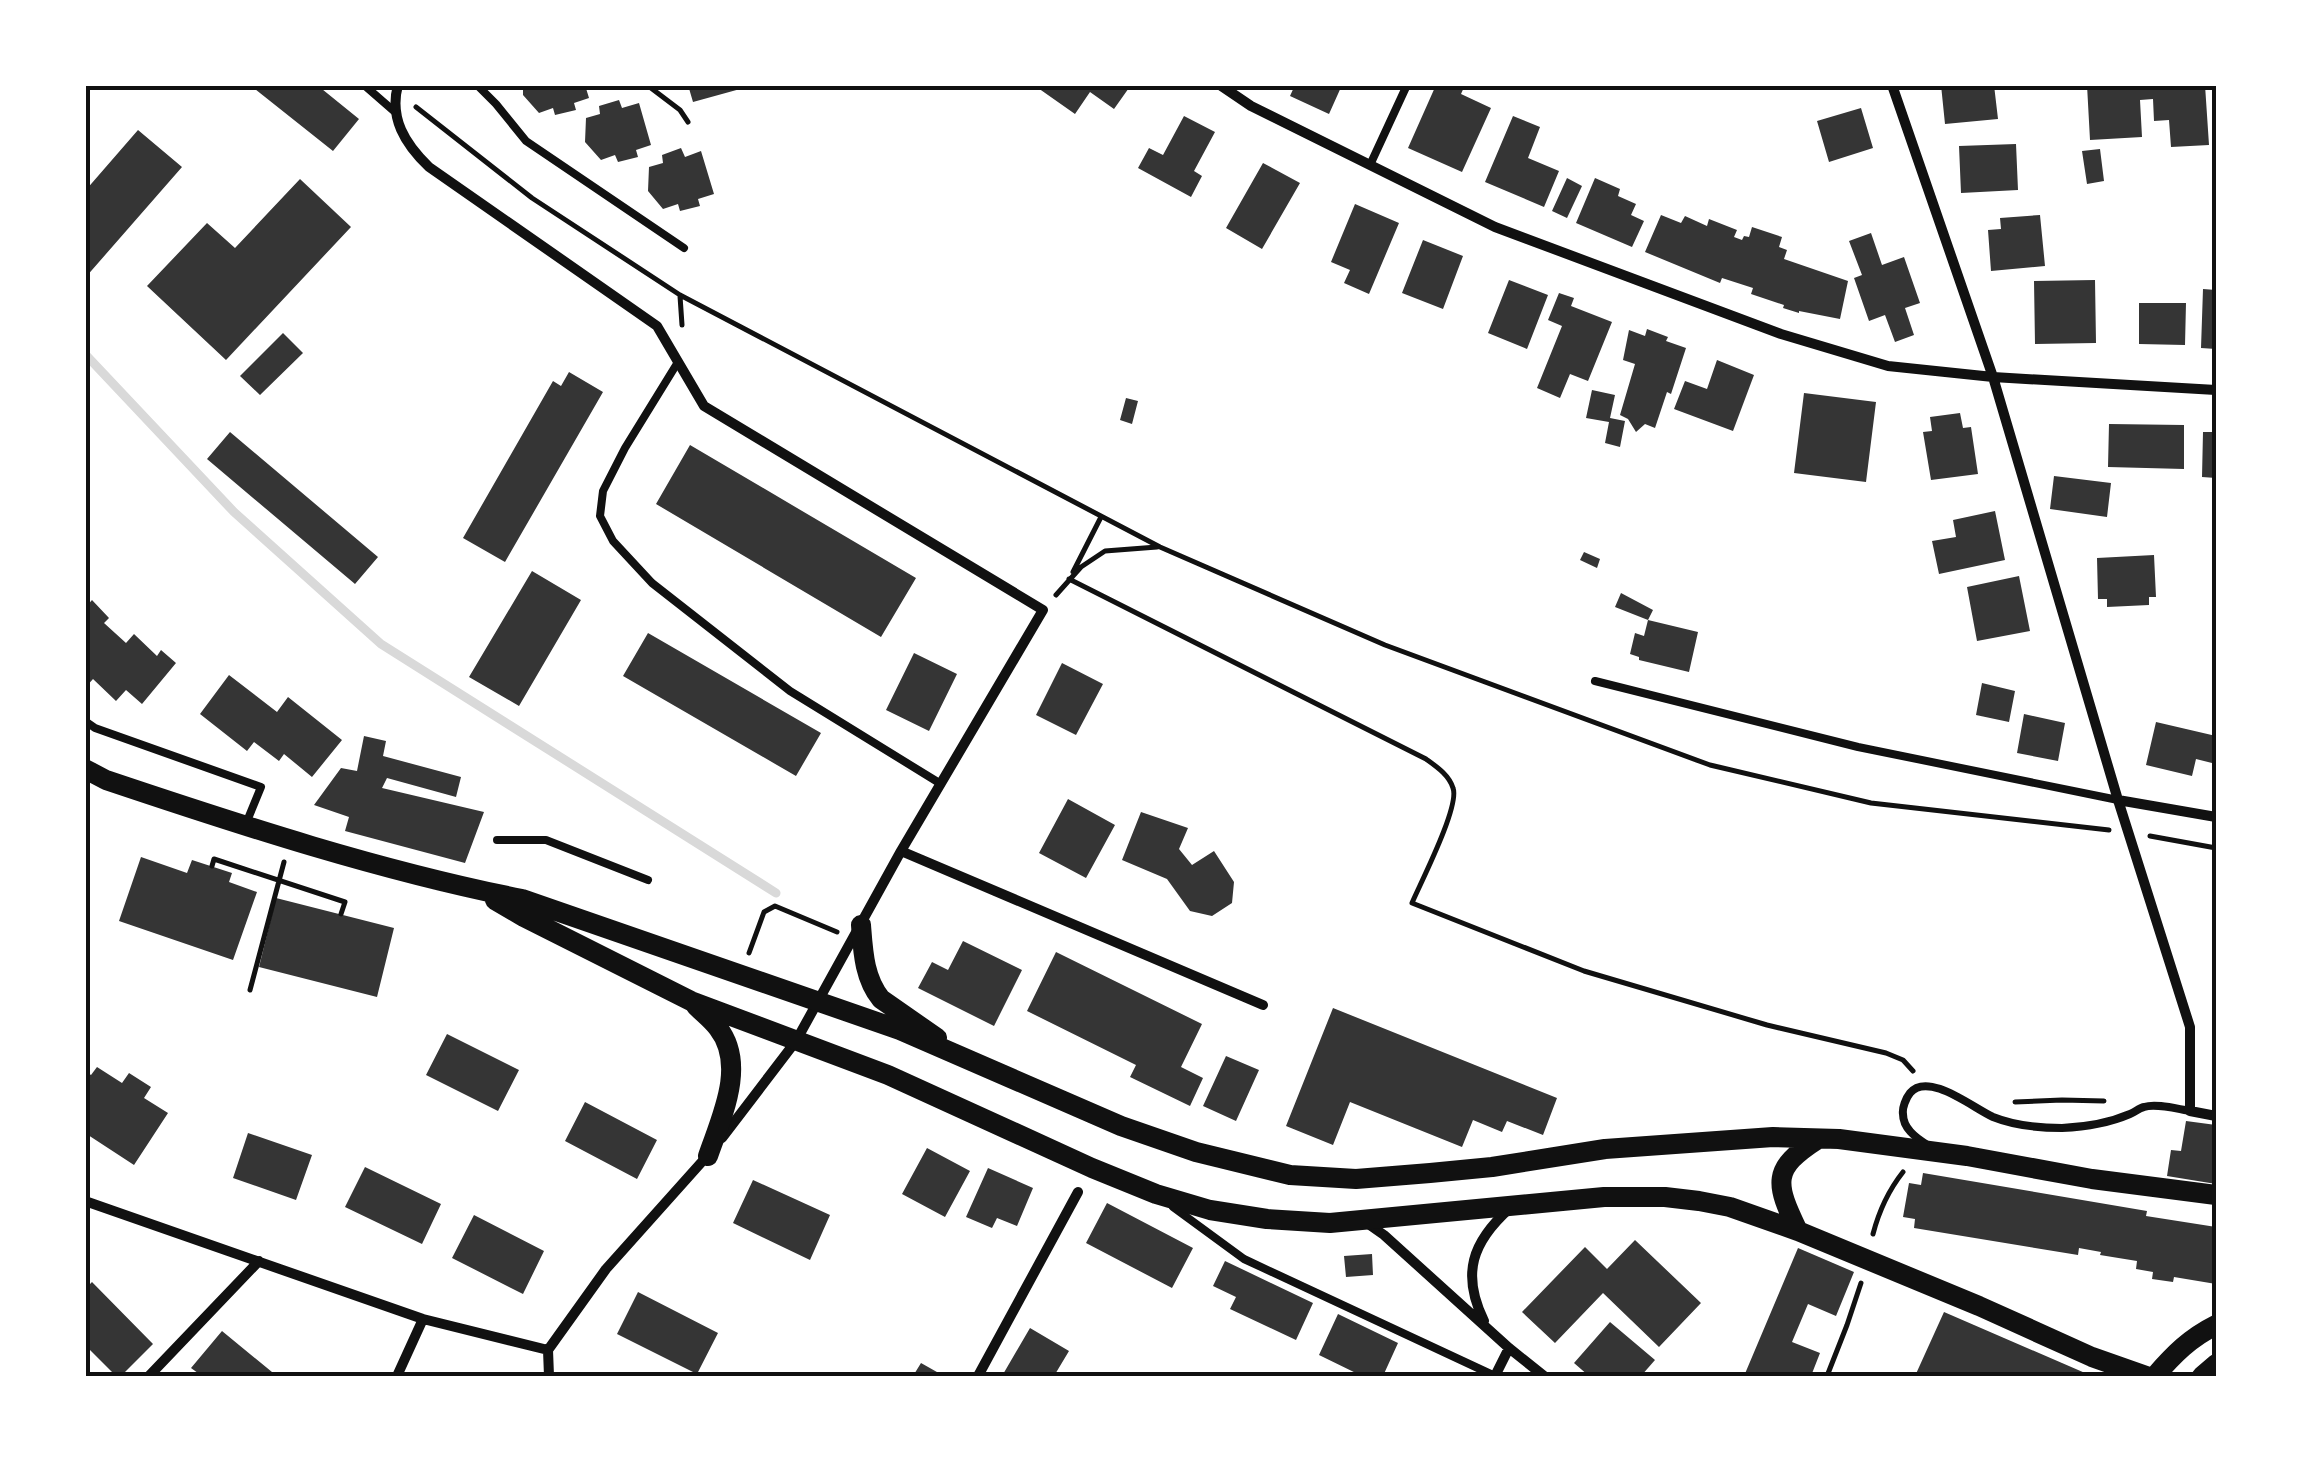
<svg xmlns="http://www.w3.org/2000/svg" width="2301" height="1461" font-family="Lato,sans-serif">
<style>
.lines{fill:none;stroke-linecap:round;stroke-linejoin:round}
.stream{stroke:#d9d9d9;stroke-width:9}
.building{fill:#353535}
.path{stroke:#111;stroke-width:5}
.service{stroke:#111;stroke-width:8}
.minor{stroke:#111;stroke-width:10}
.secondary{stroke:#111;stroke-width:20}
.neatline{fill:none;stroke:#111;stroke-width:4}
</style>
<rect width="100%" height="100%" fill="#fff"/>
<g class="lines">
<path class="stream" d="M85,354l149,158 147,132 395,249"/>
</g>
<path class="building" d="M250,85h67l42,34 -26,32z
M523,85h62l4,13 -15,5 2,7 -21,5 -2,-7 -14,5 -16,-18z
M688,85h63v1l-58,16z
M1040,85h91l-17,24 -24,-17 -15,22 -37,-26z
M1295,85h47l-13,29 -39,-18z
M1436,85h29l-4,9 30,14 -29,64 -54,-24z
M1941,85h53l4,34 -53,5z
M2087,85h118l4,60 -38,2 -2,-27 -15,1 -1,-22 -13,1 2,37 -52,3z
M619,100l3,8 17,-5 12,42 -15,5 2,7 -20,5 -3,-7 -14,5 -16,-18 1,-24 14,-4 -1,-8z
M1861,108l12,40 -44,14 -12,-41z
M1184,116l31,16 -21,39 8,5 -11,21 -53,-29 11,-20 14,7z
M1513,116l27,11 -12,31 31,13 -15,36 -59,-25z
M138,130l44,37 -97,111v-87z
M2016,144l2,46 -57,3 -2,-47z
M681,148l4,9 16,-6 13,43 -16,5 2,7 -20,5 -2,-7 -15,5 -15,-18 1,-24 14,-4 -1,-8z
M2100,149l4,32 -17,3 -5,-33z
M1263,163l37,20 -38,66 -36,-21z
M1567,178l15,8 -15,32 -15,-7z
M1595,178l25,11 -2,7 18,8 -5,11 13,6 -12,26 -56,-24z
M300,179l51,48 -125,133 -79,-74 60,-63 28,25z
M1355,204l44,19 -30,71 -25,-11 6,-13 -19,-8z
M1661,215l20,8 4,-7 22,10 2,-7 28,11 -3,7 8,3 2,-4 5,1 3,-10 30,10 -3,10 8,3 -3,9 64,22 -8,38 -41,-8v2l-16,-5 1,-3 -33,-11 2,-6 -31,-10 -2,5 -75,-31z
M2040,215l5,51 -54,5 -3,-41 13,-1 -1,-11z
M1871,233l11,32 22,-8 16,46 -15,5 9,27 -19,7 -10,-27 -16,6 -15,-43 8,-3 -13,-34z
M1423,240l40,16 -20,53 -41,-16z
M1509,280l39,15 -21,54 -39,-16z
M2095,280l1,63 -61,1 -1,-63z
M2203,289l13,1v59l-15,-1z
M1559,293l15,5 -3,8 41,16 -24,59 -18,-7 -10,24 -23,-10 25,-62 -14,-6z
M2139,303h47l-1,42 -46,-1z
M1647,329l21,8 -2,4 20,7 -15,46 -4,-2 -12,36 -10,-4 -9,8 -8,-13 -8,-4 15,-51 -12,-4 6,-30 16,6z
M283,333l20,20 -43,42 -20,-19z
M1717,360l37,15 -21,56 -59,-22 11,-28 22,8z
M569,372l34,20 -98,170 -42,-24 90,-157 8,5z
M1592,390l23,5 -5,23 15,3 -5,26 -15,-4 4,-21 -23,-4z
M1804,393l72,9 -10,80 -72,-9z
M1126,398l12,3 -6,23 -12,-4z
M1960,413l3,15 8,-1 7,47 -47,6 -8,-48 9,-1 -2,-14z
M2109,424l75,1v44l-76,-2z
M230,432l148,125 -23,27 -148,-125z
M2203,432h13v46l-14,-1z
M690,445l226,133 -35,59 -225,-133z
M2054,476l57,7 -4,34 -57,-8z
M1995,511l10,49 -66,14 -7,-33 24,-4 -3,-17z
M1584,552l16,7 -3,9 -17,-8z
M2154,555l2,42h-7v8l-42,2v-8h-9l-1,-41z
M532,571l49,29 -62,106 -50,-29z
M2019,576l11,55 -53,10 -10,-54z
M1621,593l32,17 -5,10 -33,-13z
M92,600l17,18 -5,5 22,20 8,-9 23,22 4,-6 15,13 -34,41 -16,-14 -10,11 -23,-22 -8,9v-80z
M1648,620l50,12 -9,40 -50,-12v-3l-9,-3 5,-21 9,3z
M648,633l173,100 -25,43 -173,-100z
M914,653l43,21 -28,57 -43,-21z
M1062,663l41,21 -27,51 -40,-20z
M229,675l48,37 11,-15 54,43 -30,37 -28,-23 -5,7 -25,-19 -7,9 -47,-37z
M1982,683l33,8 -6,31 -33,-7z
M2024,714l41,9 -7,38 -41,-8z
M2156,722l60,14v28l-20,-5 -4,17 -46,-11z
M364,736l22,5 -3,15 78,21 -5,20 -69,-19 -5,10 102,24 -19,51 -120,-32 4,-14 -35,-12 27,-37 16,3z
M1068,799l47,26 -29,53 -47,-25z
M1141,812l47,16 -9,21 13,16 22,-14 20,31 -2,21 -20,13 -22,-5 -23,-32 -45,-19z
M141,857l46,16 5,-13 40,13 -3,9 28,10 -24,68 -114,-39z
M276,898l118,30 -17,69 -118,-30z
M963,941l59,29 -28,56 -76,-38 14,-26 16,8z
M1056,952l146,72 -21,43 22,11 -13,28 -60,-29 6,-12 -109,-54z
M1333,1008l224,90 -14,37 -36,-14 -5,11 -29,-12 -11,27 -112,-45 -17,43 -47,-19z
M447,1034l72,36 -21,41 -72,-36z
M1226,1056l33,14 -23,51 -33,-15z
M97,1067l25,16 7,-10 22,14 -7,11 24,15 -34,52 -49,-32v-62l6,4z
M585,1102l72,38 -20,39 -72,-38z
M2186,1121l30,4v59l-49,-8 4,-26 10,1z
M248,1133l64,22 -16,45 -63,-22z
M927,1148l43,23 -25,46 -43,-23z
M365,1167l76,37 -19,40 -77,-37z
M988,1168l45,20 -16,38 -20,-8 -5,10 -26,-11z
M1923,1173l224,38 -1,5 70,11v57l-42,-7 -1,5 -21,-3 1,-7 -17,-3 1,-8 -37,-6 1,-3 -22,-4 -1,7 -164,-27 1,-9 -12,-2 6,-34 12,2z
M753,1180l77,35 -20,45 -77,-37z
M1107,1203l86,45 -21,40 -86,-45z
M474,1215l70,36 -21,43 -71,-36z
M1635,1240l66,63 -42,44 -56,-54 -48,50 -33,-31 63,-65 22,22z
M1798,1248l56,24 -18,44 -28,-12 -16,38 28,11 -9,23h-67z
M1372,1254l1,21 -27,2 -2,-21z
M1225,1261l88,42 -17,37 -66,-31 6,-12 -23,-11z
M92,1282l61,62 -32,32h-5l-31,-31v-56z
M638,1292l80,41 -21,41 -80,-40z
M1944,1312l148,64h-177z
M1338,1314l60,29 -15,33h-21l-43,-21z
M1610,1322l45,38 -14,16h-52l-15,-13z
M1030,1328l39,23 -15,25h-52z
M222,1331l50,41 -3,4h-67l-11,-8z
M921,1363l23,13h-31z"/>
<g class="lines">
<path class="path" d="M647,85l33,25 8,12
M416,107l116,91 148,97 480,252 225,98 325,120 161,38 238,27
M680,296l2,29
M1073,572l28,-55
M1069,579l357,180c11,8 23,16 27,29 7,18 -32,94 -41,115l172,68 183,54 119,28 17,7 10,11
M1056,595l25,-28 24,-16 52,-4
M2150,836l66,12
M212,866l2,-7 131,43 -4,12
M749,953l15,-41 11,-6 62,26
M250,990l34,-128
M2015,1102l47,-2 42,1
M1873,1234c6,-23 15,-43 30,-62
M1827,1376l20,-51 14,-42"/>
<path class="service" d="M364,85l31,27
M477,85l19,19 30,37 158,107
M1370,165l37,-80
M678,362l-53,86 -22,43 -3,25 13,25 39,42 138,108 151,93
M1595,681l263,66 260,53
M85,721l10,7 166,59 -16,39
M497,840h49l102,40
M1926,1144c-11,-7 -23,-16 -23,-30 -1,-6 3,-16 7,-21 18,-22 63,15 83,24 20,8 47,11 69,11 23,-1 47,-5 68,-14 5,-2 9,-6 14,-7 12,-4 33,2 46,4
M1173,1207l71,52 251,117"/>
<path class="minor" d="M398,85c-9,33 7,59 31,82l228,159 47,80 339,204 -142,241 -105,190 -74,97
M1220,85l31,21 244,121 286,107 107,32 105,11 223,13
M1892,85l101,292 125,423 72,227v84l26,5
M2118,800l98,17
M901,851l362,154
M85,1201l338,118 125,31
M1364,1221l20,14 125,113 35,28
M1484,1321c-23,-47 -12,-79 26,-113
M548,1350l58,-81 102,-114
M548,1350l1,26
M149,1376l110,-115
M397,1376l26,-57
M978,1376l100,-184
M1495,1376l14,-28"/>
<path class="secondary" d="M85,769l21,11c137,46 275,91 416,119l378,131 221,96 75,26 94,23 66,4 74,-6 62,-6 113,-18 168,-12 66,2 128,17 125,23 124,16
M495,900l29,17 167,84 197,74 204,93 64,26 54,16 57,9 63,4 274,-26h61l34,4 31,6 68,24 181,75 113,51 54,19
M861,925c2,26 3,53 20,74l56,39
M696,1006c7,7 16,14 22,22 29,37 3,90 -10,128
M1798,1231c-23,-48 -27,-62 20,-92
M2155,1376c19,-22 35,-38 61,-51
M2202,1376l14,-12"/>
</g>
<rect width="2301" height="1461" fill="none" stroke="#ffffff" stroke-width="175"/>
<rect x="88" y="88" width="2126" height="1286" class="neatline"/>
</svg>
